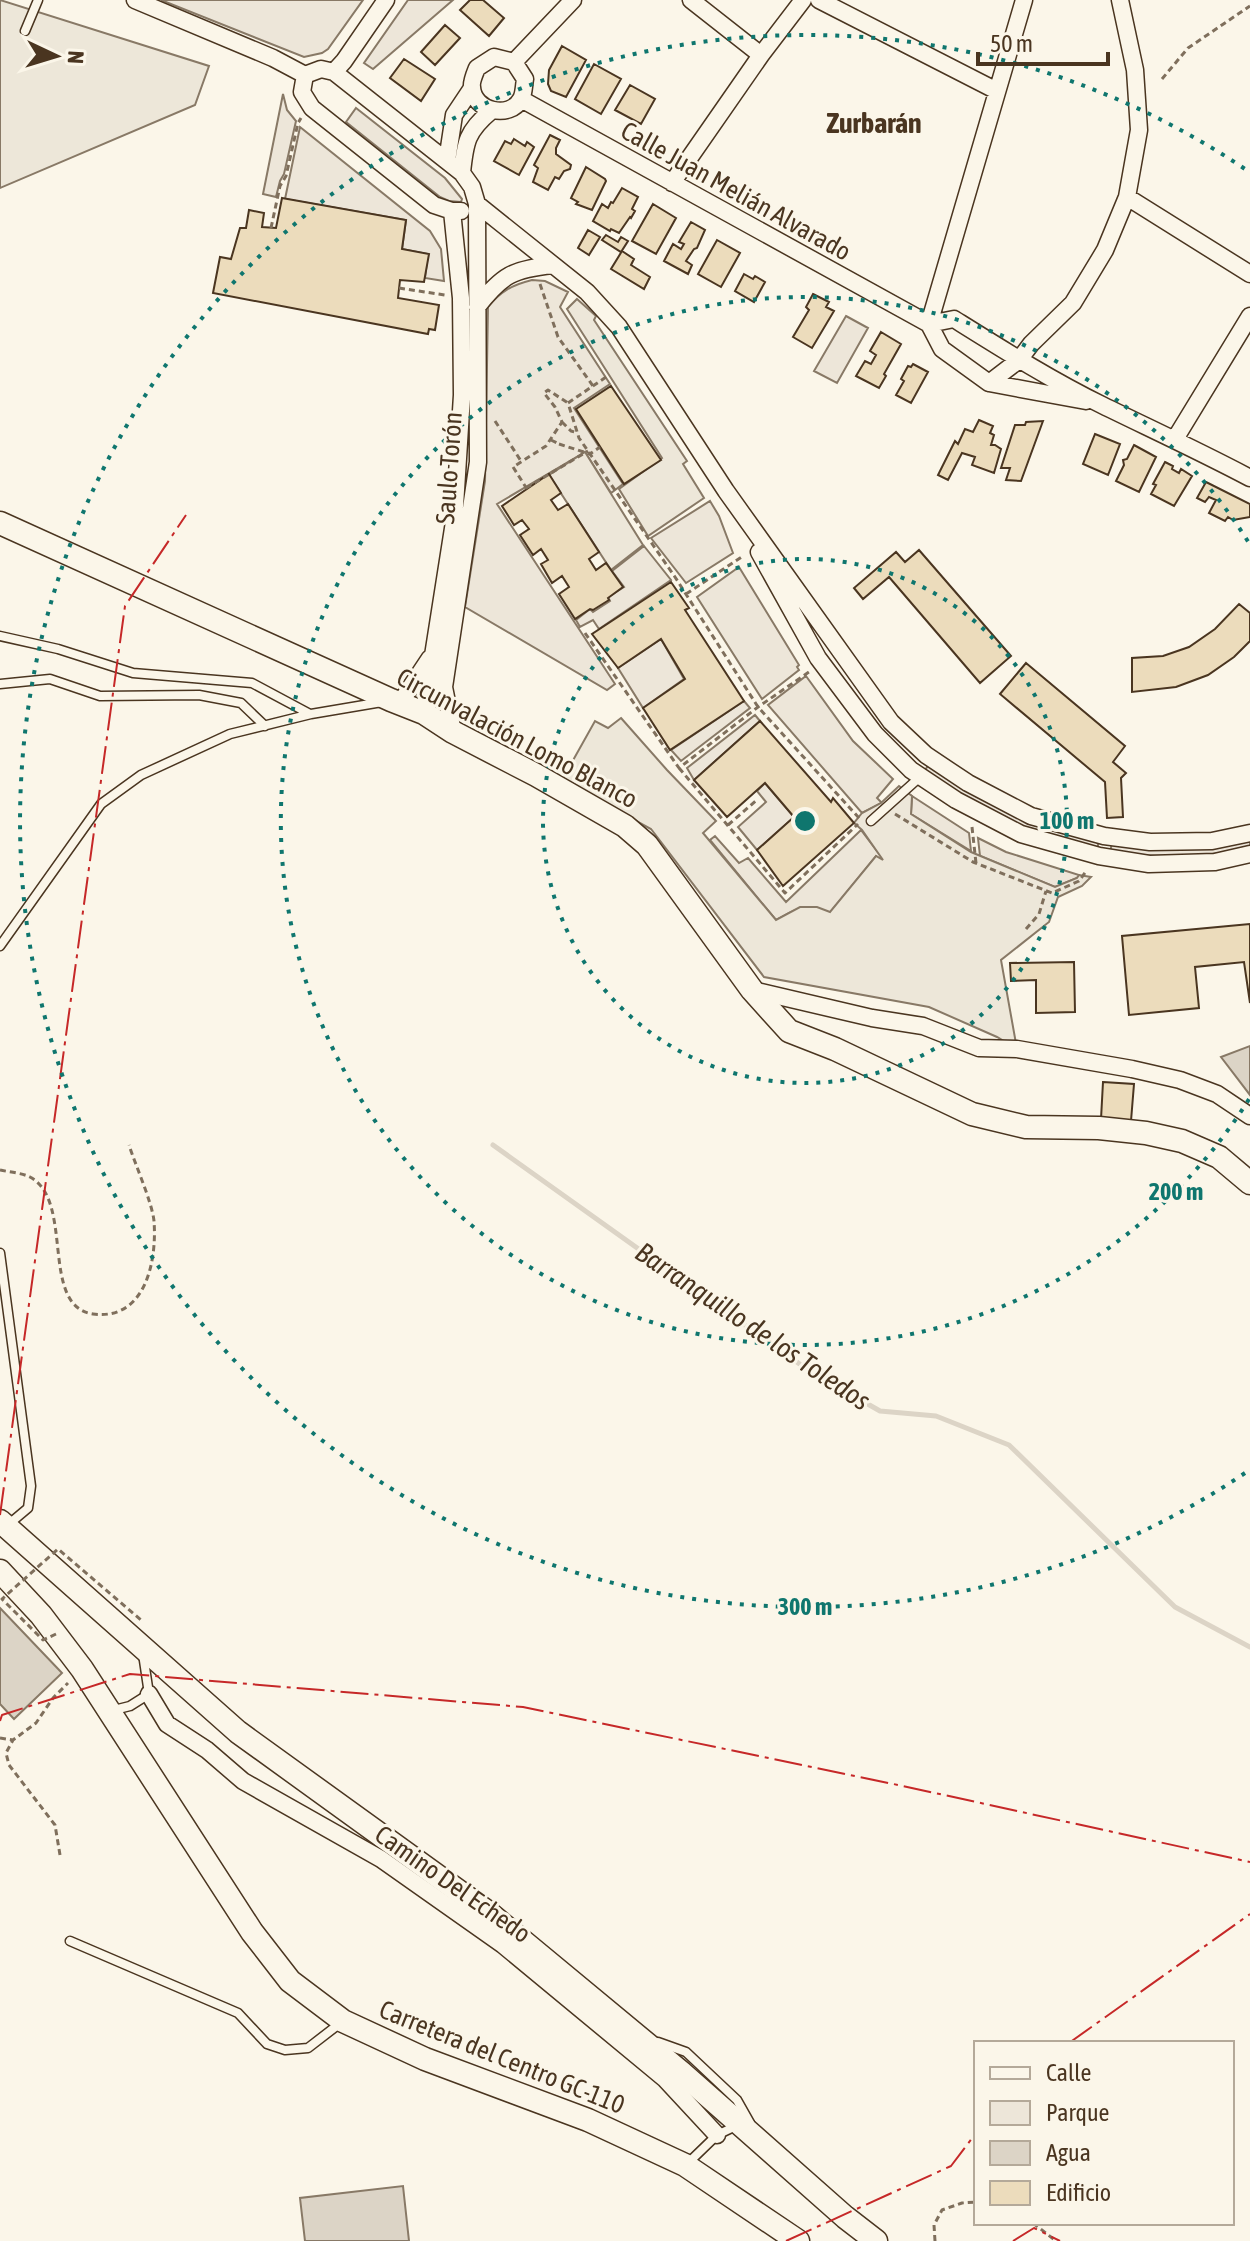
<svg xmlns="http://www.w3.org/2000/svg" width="1250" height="2241" font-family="'Asap Condensed',sans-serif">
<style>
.green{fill:#ede6d9;stroke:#887966;stroke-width:2}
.parking{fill:#ede7d9;stroke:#887966;stroke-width:2}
.water{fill:#dcd4c6;stroke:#887966;stroke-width:2}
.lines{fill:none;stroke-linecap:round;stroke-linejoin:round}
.stream{stroke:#dcd4c6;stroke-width:5}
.building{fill:#ecdcbc;stroke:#4a3520;stroke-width:2}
.lane-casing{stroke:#4a3520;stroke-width:11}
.street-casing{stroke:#4a3520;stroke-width:19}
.secondary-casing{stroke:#4a3520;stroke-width:25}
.path{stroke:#7f6f5c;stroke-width:3;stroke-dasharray:6 4;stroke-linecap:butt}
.lane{stroke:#fbf6e9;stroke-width:8}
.street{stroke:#fbf6e9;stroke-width:16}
.secondary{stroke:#fbf6e9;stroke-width:22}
.path-bridge{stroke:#7f6f5c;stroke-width:3;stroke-dasharray:6 4;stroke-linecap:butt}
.power{stroke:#c62828;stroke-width:2;stroke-dasharray:28 6 4 6;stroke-linecap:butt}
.ring{fill:none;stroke:#0f766e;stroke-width:4;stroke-dasharray:4 8}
.labels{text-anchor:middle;stroke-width:6;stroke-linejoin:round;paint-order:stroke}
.street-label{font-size:26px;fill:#4a3520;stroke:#fbf6e9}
.neighbourhood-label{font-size:28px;font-weight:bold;fill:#4a3520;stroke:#fbf6e9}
.water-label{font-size:28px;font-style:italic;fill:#4a3520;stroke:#fbf6e9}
.centre{fill:#0f766e;stroke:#fbf6e9;stroke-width:4}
.ring-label{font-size:24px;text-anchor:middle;font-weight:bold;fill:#0f766e;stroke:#fbf6e9;stroke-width:6;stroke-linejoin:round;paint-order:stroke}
</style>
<rect width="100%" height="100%" fill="#fbf6e9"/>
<path class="green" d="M161,0h202l-35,49 -6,4 -18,4z
M408,0h45l-80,69 -9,-6z
M283,94l4,16 9,11 -12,53 -4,7 -4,16 -13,-3z
M356,108l89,70 17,21 -1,3 -12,-1 -9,-4 -94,-75z
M300,127l130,104 11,18 3,32 -19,-3 3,-24 -26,-5 4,-29 -121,-21z
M532,280l13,1 23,11 -8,15 50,77 -36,24 49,76 -12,9 -26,-41 -88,52 118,180 -8,6 -142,-83 20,-126 3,-174c13,-16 24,-22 44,-27z
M846,316l22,12 -31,55 -23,-12z
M710,501l9,15 14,37 -47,30 -35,-45z
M644,546l27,34 -72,49 -6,-9 -13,7 -4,-7 14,-11 3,3 17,-11 -2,-4 16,-10 -12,-16z
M739,567l60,98 -2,2 2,3 -37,29 -65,-102z
M661,639l23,40 -41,29 -25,-40z
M806,676l47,65 40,38 -16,19 5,5 -20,10 -94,-108z
M744,701l6,7 -69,53 -10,-11z
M755,715l5,6 -66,59 -7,-12z
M930,763l169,77 -2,10 -83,-26 -49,-25 -40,-29z
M765,783l29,34 -37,33 -19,-23 28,-25 -9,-11z
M912,796l57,37 2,18 -60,-37z
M861,830l25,33 -10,-7 -46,57c-25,-11 -32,-5 -54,7l-66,-80 5,-4 24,27 9,-5 38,44z
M978,838l28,14 73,23 -2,3 -22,9 -75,-31z
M1250,839v10c-46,8 -93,9 -140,3l2,-9z"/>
<path class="parking" d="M0,0l209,66 -14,39 -195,83z
M577,299l19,17 -2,4 93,141 -4,3 21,34 -56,38 -29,-47 43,-31 -95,-149z
M585,452l58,93 -32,25 -62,-95z
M621,718l46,52 49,51 -13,12 73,87 24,-13h17l13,5 46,-56 7,4 -21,-30 -8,-7 8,-10 19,-10 18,-17 13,10 -1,18 60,38 84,35 22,-9 2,-3 12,2 -9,9 -24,11 -9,25 -48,38 16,89 -20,-12 -68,-30 -165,-30 -113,-148 -89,-49 33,-59 13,7z"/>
<path class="water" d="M1250,1046v49l-29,-38z
M0,1608l62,65 -48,46 -14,-15z
M403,2186l6,55h-104l-5,-43z"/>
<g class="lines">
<path class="stream" d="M493,1145l315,225 72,41 56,5 73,29 166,162 75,40"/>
</g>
<path class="building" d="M470,0h13l21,18 -15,18 -29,-26z
M445,25l15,13 -25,27 -14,-13z
M562,46l24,14 -20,37 -15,-6 -3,-7 1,-14z
M404,59l31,20 -14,22 -31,-23z
M594,64l27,15 -20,35 -26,-15z
M630,85l25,14 -14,25 -26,-14z
M550,135l10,5 -4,8v6l15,11 -1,4 -6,2 -5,8 -4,-2 -7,13 -15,-8 5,-14 -4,-3z
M514,139l11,7 2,-4 7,5 -15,28 -25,-14 11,-20 6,3z
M586,167l19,12 1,2 -14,29 -16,-6 2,-2 -7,-4z
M622,188l16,9 -6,12 3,2 -4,7 -1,-1 -11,16 -8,-4 -1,2 -17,-10 9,-17 6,4 3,-6 2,1z
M282,198l124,22 -4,29 27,5 -5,28 -24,-2 -2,18 41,7 -4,25 -6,-1 -1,5 -215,-41 7,-36 11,2 9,-31h6l3,-18 15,3 -2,14 14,1z
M653,204l23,14 -20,36 -24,-13z
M691,222l14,8 -8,18 -3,1 -8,12 6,4 -4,9 -24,-13 9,-17 8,5 3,-5 -5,-2z
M588,230l12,7 -11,18 -11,-7z
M606,235l12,7 3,-5 7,4 -7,11 -19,-12z
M717,240l23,13 -19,34 -23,-13z
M622,251l12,8 -3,6 19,12 -6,12 -33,-20z
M744,274l9,5 2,-3 10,6 -11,20 -19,-11z
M813,294l16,8 -3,5 8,4 -22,37 -19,-11 16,-27 -3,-3z
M881,332l20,12 -17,30 2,2 -7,12 -23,-12 9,-15 6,3 5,-9 -6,-4z
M913,364l15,8 -17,31 -15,-8 8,-14 -3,-2 7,-13 3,1z
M611,386l50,74 -37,24 -48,-75z
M979,420l14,6 -3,7 4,2 -3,10h4l6,4 -7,24 -22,-8 3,-8 -13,-4 -14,27 -10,-5 17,-34 3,3 7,-15 8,3z
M1043,421l-22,60 -15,-1 4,-12h-9l14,-43h10l1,-3z
M1095,434l25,10 -12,31 -25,-11z
M1134,445l22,12 -17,35 -23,-11 8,-16 -1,-5 4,-1z
M1165,462l8,4 -1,3 7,4 2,-4 11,7 -18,30 -23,-12 5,-9 -3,-1z
M549,474l12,19 -10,7 7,10 10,-6 31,48 -10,7 7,11 10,-7 17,24 -15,11 1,2 -16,10 -3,-1 -15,10 -16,-25 10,-7 -7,-11 -10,7 -11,-19 7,-4 -7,-11 -8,6 -13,-20 9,-6 -7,-9 -8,5 -12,-19z
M1206,482l44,22v13l-17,3 -5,-3 -3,4 -16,-8 7,-13 -7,-3 -4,5 -8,-4z
M919,550l92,106 -31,27 -91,-106 -26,22 -9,-11 42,-36 9,10z
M671,582l18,26 -4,2 59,91 -74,49 -27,-42 42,-29 -24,-40 -43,29 -26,-34z
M1239,604l11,9v28l-16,16 -26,18 -32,12 -44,5v-34l31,-2 26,-9 26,-18z
M1026,663l99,83 -12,16 13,11 -5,5 2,39 -16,1 -2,-36 -105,-88z
M760,721l71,81 2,-4 21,25 -71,63 -26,-36 37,-33 -29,-34 -38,34 -33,-37z
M1250,924v79l-6,-41 -49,5 4,41 -70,7 -7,-79z
M1074,962l1,50 -39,1v-33l-25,1 -1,-18z
M1103,1082l31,2 -3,37 -30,-2z"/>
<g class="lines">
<g class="lane-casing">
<path id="lane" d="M25,31l13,-31
M0,636l58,13 75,24 119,10 58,31
M0,684l50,-5 50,17 99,-1 42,8 24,23
M871,821l49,-44
M0,946l101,-142 40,-29 89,-41 81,-20 71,-12
M0,1253l31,233 -3,22 -19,16
M110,1711l20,-5 19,-12 -6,-40
M70,1941l168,72 29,31 18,6 23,-2 35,-27
M658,2042l28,10 51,48 13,23
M686,2165l31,-30 21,-10"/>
</g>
<g class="street-casing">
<path id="street" d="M135,0l138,58 32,17
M691,0l70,55
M819,0l178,91
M1024,0l-95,324 13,25 47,34 97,18
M494,57l20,5 11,17c-1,5 -1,15 -4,20 -11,21 -48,12 -49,-12 -1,-5 3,-14 5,-19z
M514,62l59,-62
M334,72l10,-11 42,-61
M305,75l16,-6 13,3 128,101 10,14 5,17 1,258 -34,225 9,45
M305,75l-3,17 10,16 122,97 18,6h9
M521,99l408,225 25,-5c48,30 97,61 148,86 49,24 99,47 148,73
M447,161l7,-46 18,-27
M462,173c3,-31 5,-42 29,-62
M672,183l89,-128 42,-55
M1127,197l123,77
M477,204l110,88 32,35 107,164 165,231 35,33 42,28 63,33 73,20 46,6 62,-1 38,-8
M477,307c25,-32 36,-38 76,-42
M989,383l30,-23 12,-16 42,-41 32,-53 22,-53 12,-67 -4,-60 -15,-70
M1175,439l75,-123
M759,552l59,106 57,76 36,36 45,30 65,34 78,22 50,8 66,-2 35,-8
M400,703l30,-45
M424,713l30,-191 8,-127 -1,-97 -9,-87
M752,990l120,28 51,8 56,22 38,1 115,20 48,11 37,14 33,22
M149,1694l18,30 40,26 36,31 138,78 122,86 162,134 52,56"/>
</g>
<g class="secondary-casing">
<path id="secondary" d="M0,523l391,177 33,13 29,19 83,43 89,51 22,19 105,145 37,41 46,18 137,65 54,13 73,1 47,5 36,8 37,16 31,26
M0,1521l238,211 252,182 192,159 163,144 31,24
M0,1571l41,44 41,54 170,263 38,49 53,40 82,38 163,61 97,45 113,76"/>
</g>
<path class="path" d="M1162,79l26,-31 62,-42
M271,228l9,-42 6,-10 12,-53 3,-5
M540,284l18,53 35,49
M399,288l46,7
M606,377l-38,26 11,35 96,139 83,130 101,111
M495,421l26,40
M562,422l9,9 7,2
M551,440l8,4
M526,488l62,-37
M527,489l-14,-22 33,-21 16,-24 -7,-15 -11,-14 4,-3 20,13
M686,594l57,-38
M585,633l94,135 79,-61 51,-35
M679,768l106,125 73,-69
M895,814l78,48 79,31 27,-12 8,-11
M728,825l30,-26
M972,827l4,36
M1026,929l13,-15 7,-23
M0,1170c9,2 22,3 30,7 45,24 9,129 63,137 53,7 64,-54 61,-93 -2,-19 -19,-57 -25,-76
M0,1738l13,2
M60,1855l-5,-30 -46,-60 -3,-12 7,-13 23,-17 17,-25 15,-15
M1033,2223l23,18
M935,2241l-1,-16 8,-15 20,-7 14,-1"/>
<use href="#lane" class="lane"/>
<use href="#street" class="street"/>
<use href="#secondary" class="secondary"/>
<path class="path-bridge" d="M559,444l31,10 10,-7
M56,1634l-13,6 -41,-41 56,-50 83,71"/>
<path class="power" d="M0,1515l125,-909 61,-91
M0,1721l2,-6 128,-41 393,33 380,79 347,76
M1069,2043l181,-129
M786,2241l165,-75 25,-33
M1013,2241l21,-13 26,13"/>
</g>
<g class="ring">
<circle cx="805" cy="821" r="262"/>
<path d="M1249 1099A524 524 0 1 1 1249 543"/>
<path d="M1245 1473A786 786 0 1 1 1245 169"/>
</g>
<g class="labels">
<g class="street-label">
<text transform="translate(736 191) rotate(29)" y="9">Calle Juan Melián Alvarado</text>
<text transform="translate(449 468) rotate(-86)" y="9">Saulo Torón</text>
<text transform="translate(517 738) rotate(28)" y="9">Circunvalación Lomo Blanco</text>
<text transform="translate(453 1884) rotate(35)" y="9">Camino Del Echedo</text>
<text transform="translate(502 2057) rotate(22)" y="9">Carretera del Centro GC-110</text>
</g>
<g class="neighbourhood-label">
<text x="874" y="133">Zurbarán</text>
</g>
<g class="water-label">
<text transform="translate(753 1326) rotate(34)" y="10">Barranquillo de los Toledos</text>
</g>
</g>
<circle cx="805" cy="821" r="12" class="centre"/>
<g class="ring-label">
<text x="1067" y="829">100 m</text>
<text x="1176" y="1200">200 m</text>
<text x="805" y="1615">300 m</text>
</g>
<rect x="974" y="2041" width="260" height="184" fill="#fbf6e9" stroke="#b4a999" stroke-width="2"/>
<rect x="990" y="2067" width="40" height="12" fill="#fbf6e9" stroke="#b4a999" stroke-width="2"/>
<text x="1046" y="2081" font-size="24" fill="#4a3520">Calle</text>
<rect x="990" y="2101" width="40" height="24" fill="#ede6d9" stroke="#b4a999" stroke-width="2"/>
<text x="1046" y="2121" font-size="24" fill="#4a3520">Parque</text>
<rect x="990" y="2141" width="40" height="24" fill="#dcd4c6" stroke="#b4a999" stroke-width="2"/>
<text x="1046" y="2161" font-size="24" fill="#4a3520">Agua</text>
<rect x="990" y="2181" width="40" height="24" fill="#ecdcbc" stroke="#b4a999" stroke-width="2"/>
<text x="1046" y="2201" font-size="24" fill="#4a3520">Edificio</text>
<g transform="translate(56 56) rotate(94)" stroke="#fbf6e9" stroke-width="6" paint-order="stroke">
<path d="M0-6L14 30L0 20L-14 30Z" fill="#4a3520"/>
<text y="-12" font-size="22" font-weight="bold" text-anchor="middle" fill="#4a3520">N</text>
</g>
<path d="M978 52v12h130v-12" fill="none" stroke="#4a3520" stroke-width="4"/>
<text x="990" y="52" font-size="24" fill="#4a3520" stroke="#fbf6e9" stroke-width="6" paint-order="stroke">50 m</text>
</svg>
